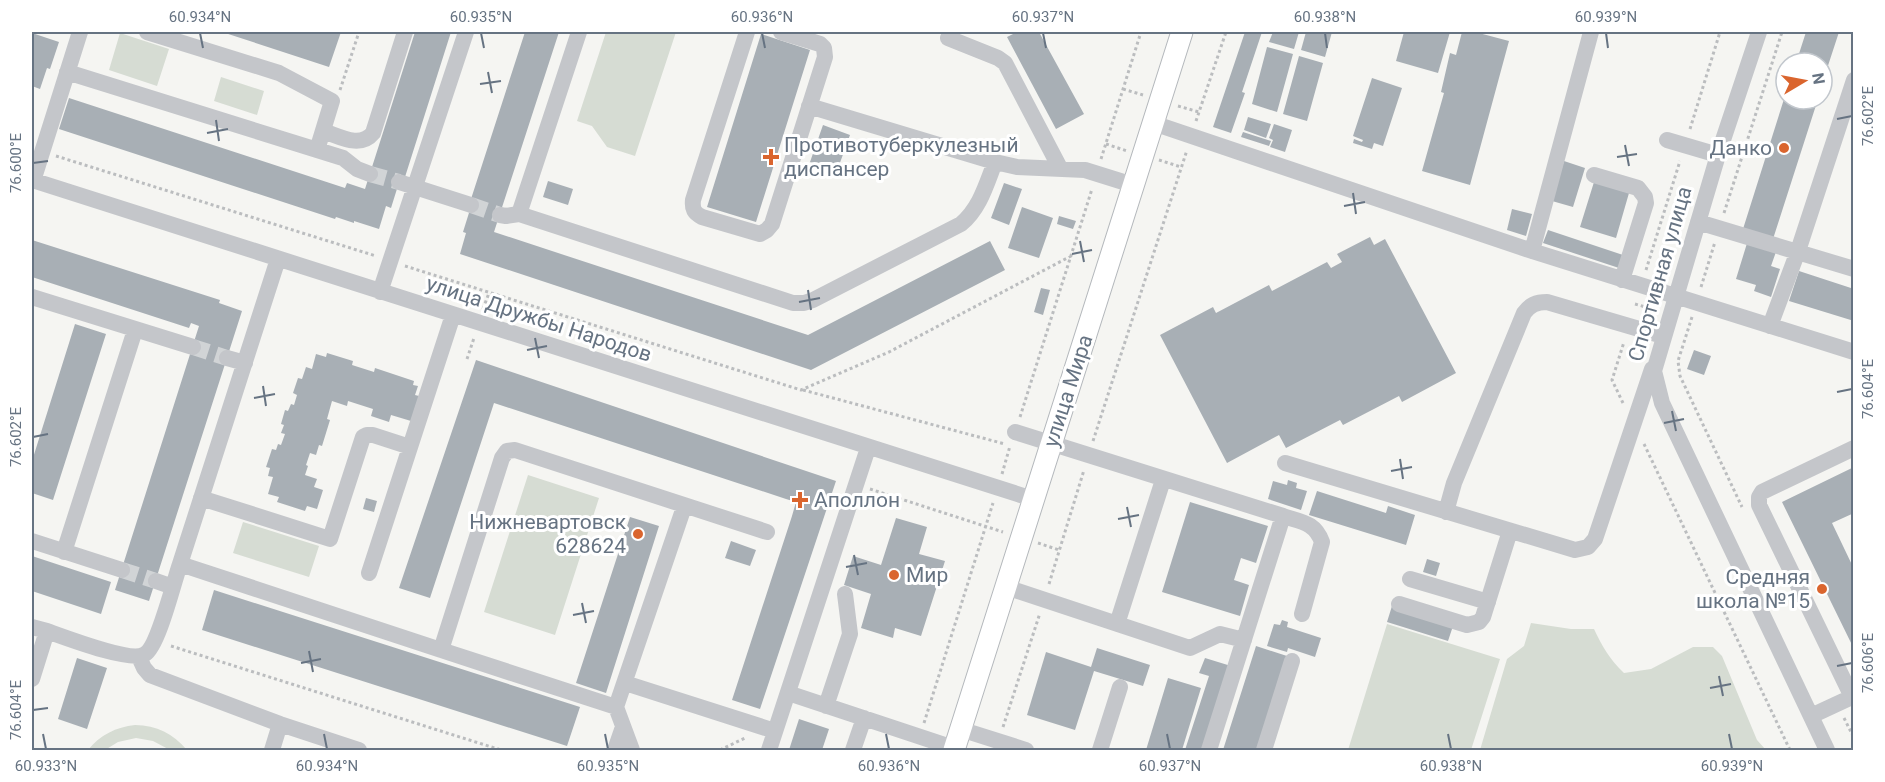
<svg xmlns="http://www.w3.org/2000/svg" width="1885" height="782" font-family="Roboto,sans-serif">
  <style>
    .green { fill: #d6dcd3 }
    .building { fill: #a8afb5 }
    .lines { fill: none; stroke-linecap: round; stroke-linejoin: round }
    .minor-tunnel { stroke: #d1d4d6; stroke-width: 16; stroke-dasharray: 16 8; stroke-linecap: butt }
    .major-casing { stroke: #b4b8bc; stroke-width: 23 }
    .path { stroke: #bbbdbf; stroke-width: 3; stroke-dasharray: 3 3; stroke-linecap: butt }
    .minor { stroke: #c4c6ca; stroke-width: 16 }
    .major { stroke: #fff; stroke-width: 21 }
    .ticks { fill: none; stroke: #667382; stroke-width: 2 }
    .poi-dot { fill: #da652e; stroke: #fff; stroke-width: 2 }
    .labels { text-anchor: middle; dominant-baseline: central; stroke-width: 6; stroke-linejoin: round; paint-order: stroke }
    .poi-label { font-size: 21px; fill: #667382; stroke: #fff; text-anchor: start }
    .street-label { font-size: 21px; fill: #667382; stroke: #fff }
    .neatline { fill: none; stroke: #667382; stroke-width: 2 }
    .ticks-label { font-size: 15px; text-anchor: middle; fill: #667382 }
  </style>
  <rect width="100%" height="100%" fill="#f5f5f2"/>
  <path class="green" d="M606,32H676L635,156L607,147L592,126L577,121Z
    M120,33L169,49L157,86L109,70Z
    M221,77L264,91L257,115L214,101Z
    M528,475L599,498L555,635L484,612Z
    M243,522L319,546L309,577L233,553Z
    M1531,623L1571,629H1594C1602,646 1610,660 1624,673L1651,669L1693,647H1713L1722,656L1757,740L1766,750H1480L1507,659L1524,646Z
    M1387,624L1500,659L1471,750H1348Z
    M135,725C157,725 173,734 187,750H170L153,741L136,738L118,742L105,750H88C100,735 116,727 135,725Z"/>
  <path class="building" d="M222,32H341L329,67Z
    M415,32H451L405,177L401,176L391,208L386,206L379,229L354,221V223L336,217L335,219L59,129L69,98L345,188L347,183L365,189Z
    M525,32H559L494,232L808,335L990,241L1005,270L811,370L460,254L466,233L463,232L473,200L471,199Z
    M1017,32H1039L1084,114L1056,129L1007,37Z
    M1245,32H1262L1242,92L1245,93L1231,133L1213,127Z
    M1273,32H1299L1294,49L1269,42Z
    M1306,32H1332L1325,57L1301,50Z
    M1404,32H1450L1438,73L1396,61Z
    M1462,32H1475L1509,41L1470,185L1422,171L1444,93L1441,92L1450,53L1456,55Z
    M1806,32H1839L1822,84V63H1796Z
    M32,33L59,42L50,69L47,68L40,89L32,86Z
    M761,34L810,50L756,222L707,207Z
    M1267,47L1293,54L1277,112L1252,104Z
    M1299,56L1323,63L1307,121L1283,114Z
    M1372,78L1402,88L1383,146L1374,143L1372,149L1353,143L1354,139L1362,142L1363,140L1353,136Z
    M1784,99H1818L1773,239L1743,229Z
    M1248,117L1271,124L1266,138L1244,130Z
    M1274,124L1292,130L1285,152L1270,147L1273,140L1269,138Z
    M823,125L850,135L837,171L810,162Z
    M1243,132L1271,141L1269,146L1241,137Z
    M1564,161L1585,168L1573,207L1552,201Z
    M548,181L573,189L568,205L543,197Z
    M1594,182L1629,193L1616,238L1580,227Z
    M1004,183L1022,189L1009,225L991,218Z
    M1022,207L1053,218L1039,258L1008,248Z
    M1512,209L1532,214L1526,236L1507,230Z
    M1059,216L1076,221L1073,229L1057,224Z
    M1548,230L1623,255L1619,268L1543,243Z
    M1370,237L1374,245L1385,239L1456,373L1402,402L1399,396L1343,425L1340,420L1286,448L1279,435L1227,463L1160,335L1213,307L1216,313L1269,285L1272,291L1327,262L1331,268L1342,262L1337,254Z
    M32,240L220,300L219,303L242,311L149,601L115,590L199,326L191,323L189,328L32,277Z
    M1748,240L1777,249L1771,266L1780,269L1771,297L1754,291L1756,285L1736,279Z
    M1799,271L1854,289V321L1789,301Z
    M1041,288L1050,290L1043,315L1034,312Z
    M75,324L106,334L53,500L32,493V461Z
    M1694,350L1711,356L1704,375L1687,369Z
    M327,353L353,361L352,365L374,372L375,368L414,381L413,385L418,386L415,395L419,396L411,421L391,415L389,422L371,416L373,409L348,401L347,406L332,401L327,419L330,420L322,446L319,445L316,455L310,453L306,465L308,466L305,475L317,479L314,487L323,490L317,509L307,506L305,511L277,502L279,497L268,494L273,477L268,476L270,468L266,467L272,449L276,450L278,444L281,445L285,434L281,433L284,425L281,424L285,410L288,411L291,404L294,405L297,395L293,393L298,378L302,379L306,367L312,369L316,354L326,357Z
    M476,360L836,481L760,709L732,700L792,516L796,502L786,499L494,403L430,598L399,588Z
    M1854,467V513L1832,523L1854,569V649L1782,502Z
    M1288,480L1297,483L1296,488L1307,491L1301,510L1268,499L1273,481L1287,485Z
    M1317,491L1386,513L1388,506L1415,515L1406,545L1309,515Z
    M366,498L377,501L374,512L363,509Z
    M1190,502L1268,526L1256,563L1241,558L1234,580L1249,585L1240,616L1162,592Z
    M630,517L659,526L606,693L576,683Z
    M896,518L927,527L919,554L945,561L921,636L895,628L893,638L861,628L871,594L844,585L853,556L881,565Z
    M731,541L756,550L750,566L725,558Z
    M32,556L111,582L101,614L32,591Z
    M1427,559L1440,563L1436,576L1423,572Z
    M214,590L580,707L567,746L202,630Z
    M1392,606L1453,626L1448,641L1387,622Z
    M1282,620L1288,622L1287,627L1321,638L1315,657L1288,648L1287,652L1267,646L1274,624L1280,625Z
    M1256,646L1287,656L1257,750H1223Z
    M1097,648L1150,665L1143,686L1094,671L1075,730L1027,715L1046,652L1091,667Z
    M77,658L107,668L87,729L58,719Z
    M1205,658L1231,666L1204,750H1185L1209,676L1199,673Z
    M1168,678L1201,688L1182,750H1146Z
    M799,719L829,729L822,750H789Z"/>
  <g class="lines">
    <path class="minor-tunnel" d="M370,174L399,182
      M471,205L500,215
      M193,347L227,358
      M122,570L156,581"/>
    <defs>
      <path id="major" d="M954,750L1182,32"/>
    </defs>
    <use href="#major" class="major-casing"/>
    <path class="path" d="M1123,89L1143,95
      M340,90L359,32
      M1178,106L1199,112
      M1196,121L1226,32
      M1690,129L1720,32
      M1106,144L1127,151
      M56,156L376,256
      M1101,159L1141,32
      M1159,160L1181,167
      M1724,213L1782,32
      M405,266L801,390L889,352L1071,256
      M1646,270L1680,161
      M1701,287L1715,242
      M1635,304L1656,310
      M483,309L489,293
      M1692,317L1678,361L1680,376L1742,507
      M467,359L474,338
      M803,390L1005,444
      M1623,403L1612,380L1624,342
      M1020,417L1092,189
      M1093,441L1187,150
      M1644,444L1790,750
      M1002,474L1010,446
      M870,489L1003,532
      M1038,543L1059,550
      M1049,584L1084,470
      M171,646L501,750
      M1844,718L1854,738
      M924,723L993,503
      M1003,727L1040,613
      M720,750L745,738"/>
    <path class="minor" d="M147,32L279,73L332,101L317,150
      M747,32L693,200C692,209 694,213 702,217L760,234L767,230L772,224L825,57L824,48L820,44L781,32
      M1759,32L1718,155L1654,371L1662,403L1827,750
      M948,38L998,58L1005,63L1060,168
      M67,72L343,158L357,169L370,174
      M809,106L995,162
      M1153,123L1532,251L1854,352
      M323,131C339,136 360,149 373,133L405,32
      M1667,140L1718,155
      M1594,175L1638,188L1645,197L1646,203L1622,280
      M32,180L1033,499
      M33,181L80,32
      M399,182L471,205
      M519,214L579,32
      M500,215L506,216L519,214L793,303H804L813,300L961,224C980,208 986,185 995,162L1017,167L1085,170L1133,185
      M1698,222L1854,269
      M1532,251L1591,32
      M278,259L180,564L441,650L502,458L507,451L515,450L767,532
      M380,292L466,32
      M32,297L193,347
      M1770,326L1798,251L1854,80
      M227,358L245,363
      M1015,432L1283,516L1209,750
      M1285,463L1575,550L1588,547L1595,539L1652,369
      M201,498L330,539L363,437L367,435H373L410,447
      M1446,512L1454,483L1524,313C1530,305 1536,302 1547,302L1663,336
      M1283,516C1301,522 1315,522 1322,542L1302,614
      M32,541L122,570
      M64,552L135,330
      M369,573L453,315
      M1410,579L1488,602
      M156,581L173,587
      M1006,587L1190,648L1220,634L1244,640
      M1399,604L1467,625L1479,622L1483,617L1510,531
      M1117,624L1163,480
      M32,627L47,631
      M441,650L616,707
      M139,657L144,668L150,675L280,724L359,750
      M32,679L47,631C64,637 132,663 145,654C158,647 174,581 180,564
      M625,683L775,731
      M788,693L954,748
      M1852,697L1759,505V497L1762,492L1854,448
      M826,706L850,634L845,594
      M1811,716L1854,696
      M960,729L1026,750
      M272,750L280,724
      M615,750L623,727
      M632,750L616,707L684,507
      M769,750L868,448
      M853,750L864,718
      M1100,750L1120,687
      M1264,750L1292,661"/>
    <use href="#major" class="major"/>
  </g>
  <path class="ticks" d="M200,33L203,48M481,33L484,48M762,33L765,48M1043,33L1046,48M1325,33L1327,48M1606,33L1608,48M488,72L492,93M480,84L501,81M1837,119L1852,116M216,120L219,141M207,133L228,129M1625,145L1629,166M1617,157L1637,154M33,163L48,161M1353,193L1356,214M1344,206L1365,202M1080,241L1084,262M1072,254L1092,250M808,290L811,310M799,302L820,298M535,338L539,358M527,350L547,346M263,386L266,406M1837,392L1852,389M254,398L275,394M1672,411L1676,431M1664,423L1684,419M33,437L48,434M1400,459L1403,479M1391,471L1412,467M1127,507L1131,527M1118,519L1139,515M854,555L858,575M846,567L867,563M582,603L586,623M573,615L594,611M309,651L313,672M301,663L321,659M1837,666L1852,663M1719,676L1723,696M1710,688L1731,684M33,710L48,708M43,734L46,749M324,734L327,749M605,734L608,749M886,734L889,749M1167,734L1170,749M1448,734L1451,749M1729,734L1732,749"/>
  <g class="poi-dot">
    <circle cx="1784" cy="148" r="6"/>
    <path d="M768 148h6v6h6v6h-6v6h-6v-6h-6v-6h6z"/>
    <path d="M797 491h6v6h6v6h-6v6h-6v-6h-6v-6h6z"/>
    <circle cx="638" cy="534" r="6"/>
    <circle cx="894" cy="575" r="6"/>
    <circle cx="1822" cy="589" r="6"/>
  </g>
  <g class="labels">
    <g class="poi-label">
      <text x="784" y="145">Противотуберкулезный<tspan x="784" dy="24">диспансер</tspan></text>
      <text x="1772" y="148" text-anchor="end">Данко</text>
      <text x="814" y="500">Аполлон</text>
      <text x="626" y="522" text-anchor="end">Нижневартовск<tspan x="626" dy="24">628624</tspan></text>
      <text x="906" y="575">Мир</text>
      <text x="1810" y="577" text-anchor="end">Средняя<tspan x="1810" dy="24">школа №15</tspan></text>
    </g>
    <g class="street-label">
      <text transform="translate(1660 274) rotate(-74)">Спортивная улица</text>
      <text transform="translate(539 319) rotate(18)">улица Дружбы Народов</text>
      <text transform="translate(1068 391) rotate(-72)">улица Мира</text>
    </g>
  </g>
  <rect width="1885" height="782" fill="none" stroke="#ffffff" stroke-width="66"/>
  <g transform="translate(1804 81) rotate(80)"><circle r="28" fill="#ffffff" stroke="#c2c7cd" stroke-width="1.5"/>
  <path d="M0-4.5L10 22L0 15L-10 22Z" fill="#da652e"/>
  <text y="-9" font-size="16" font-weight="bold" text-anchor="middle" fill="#667382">N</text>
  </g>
  <rect x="33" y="33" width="1819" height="716" class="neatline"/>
  <g class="ticks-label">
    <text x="200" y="22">60.934°N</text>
    <text x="481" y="22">60.935°N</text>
    <text x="762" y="22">60.936°N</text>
    <text x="1043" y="22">60.937°N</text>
    <text x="1325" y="22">60.938°N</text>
    <text x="1606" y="22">60.939°N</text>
    <text transform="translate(1868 116) rotate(-90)" y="5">76.602°E</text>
    <text transform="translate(16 163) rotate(-90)" y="5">76.600°E</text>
    <text transform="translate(1868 389) rotate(-90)" y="5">76.604°E</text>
    <text transform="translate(16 437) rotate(-90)" y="5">76.602°E</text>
    <text transform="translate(1868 663) rotate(-90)" y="5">76.606°E</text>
    <text transform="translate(16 710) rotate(-90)" y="5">76.604°E</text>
    <text x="46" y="771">60.933°N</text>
    <text x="327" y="771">60.934°N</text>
    <text x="608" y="771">60.935°N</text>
    <text x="889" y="771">60.936°N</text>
    <text x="1170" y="771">60.937°N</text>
    <text x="1451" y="771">60.938°N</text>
    <text x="1732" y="771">60.939°N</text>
  </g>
</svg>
